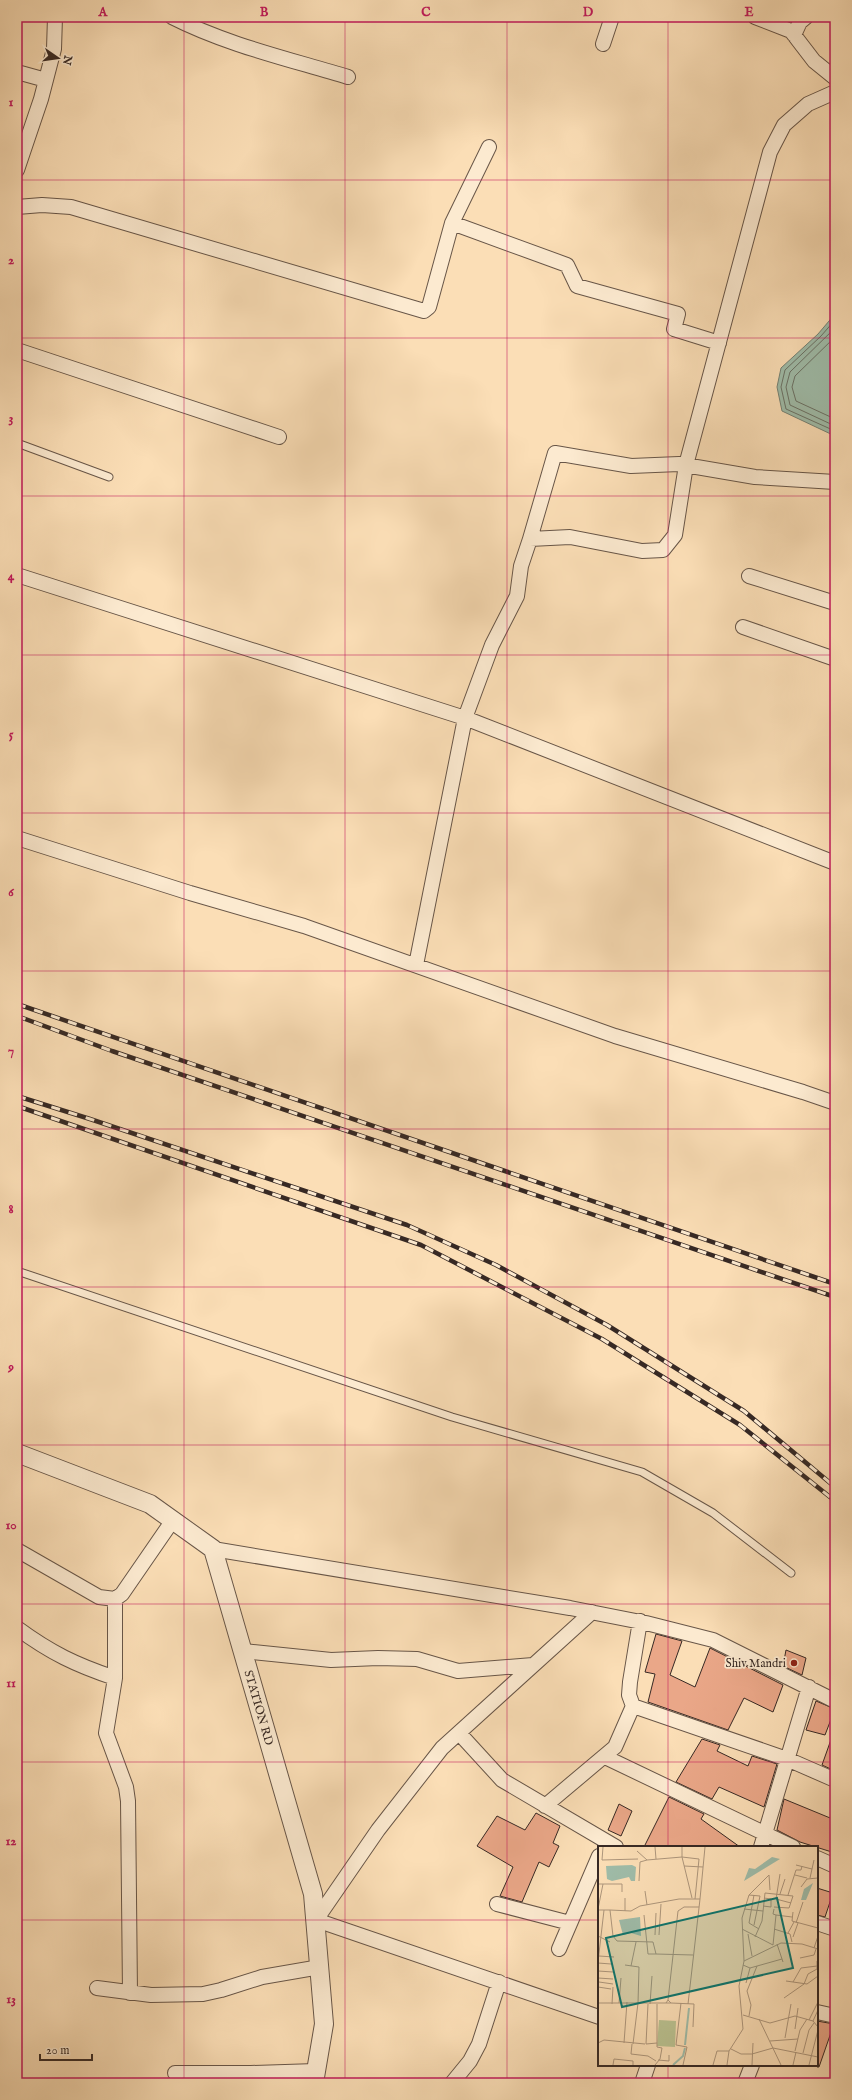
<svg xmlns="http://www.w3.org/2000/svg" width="852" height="2100" font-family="'IM FELL English',serif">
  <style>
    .water { fill: #9fbca9; stroke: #758174 }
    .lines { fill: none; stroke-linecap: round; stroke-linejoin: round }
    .shore { stroke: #6b7266; stroke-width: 1 }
    .building { fill: #eaa788; stroke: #372924 }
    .service-casing { stroke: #685648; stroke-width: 9 }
    .minor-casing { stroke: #685648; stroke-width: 16 }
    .tertiary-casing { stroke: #685648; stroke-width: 20 }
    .service { stroke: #fcead0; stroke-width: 7 }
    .minor { stroke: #fcead0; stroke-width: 14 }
    .tertiary { stroke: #fcead0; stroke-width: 18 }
    .rail-casing { stroke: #372924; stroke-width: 4.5 }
    .rail { stroke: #fcead0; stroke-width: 3; stroke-dasharray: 9; stroke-linecap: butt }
    .grid { fill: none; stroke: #c2185b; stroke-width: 1; stroke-opacity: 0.55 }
    .poi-dot { fill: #8f2418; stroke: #fcead0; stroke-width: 1.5 }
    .labels { text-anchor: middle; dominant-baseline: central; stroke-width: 3.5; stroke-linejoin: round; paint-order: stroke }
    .poi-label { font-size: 12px; fill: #372924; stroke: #fcead0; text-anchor: end }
    .street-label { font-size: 12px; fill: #372924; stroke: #fcead0 }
    .inset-river { fill: none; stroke: #9fbca9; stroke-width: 2 }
    .inset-road { fill: none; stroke: #ad967c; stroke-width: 1 }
    .view { fill: #0f766e; fill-opacity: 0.15; stroke: #0f766e; stroke-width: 2 }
    .inset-edge { fill: none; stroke: #372924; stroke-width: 2 }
    .neatline { fill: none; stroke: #c2185b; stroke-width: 1.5 }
    .grid-label { font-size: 13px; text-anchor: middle; font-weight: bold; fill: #c2185b }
  </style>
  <rect width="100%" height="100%" fill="#fbdeb6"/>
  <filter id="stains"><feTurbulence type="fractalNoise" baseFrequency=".005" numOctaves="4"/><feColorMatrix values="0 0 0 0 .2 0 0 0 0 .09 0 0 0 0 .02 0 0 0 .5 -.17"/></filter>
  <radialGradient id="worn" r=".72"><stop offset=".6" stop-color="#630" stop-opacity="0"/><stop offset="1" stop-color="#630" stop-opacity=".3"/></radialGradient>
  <path class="water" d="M835,314V436L782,411L777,387L781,368L818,334Z"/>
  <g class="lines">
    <path class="shore" d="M835,320L821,336L785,370L781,387L786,409L835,431
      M835,328L790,372L786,387L790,405L835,426
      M835,337L795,376L792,387L796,401L835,419"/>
  </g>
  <path class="building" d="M656,1634L682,1641L670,1675L695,1687L710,1648L783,1685L773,1712L744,1698L728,1730L648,1702L655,1674L645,1672Z
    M786,1650L806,1658L802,1675L783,1666Z
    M816,1701L835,1709L825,1735L806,1730Z
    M833,1734H835V1771L822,1765Z
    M702,1739L720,1745L717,1751L748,1766L752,1756L777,1764L764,1807L719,1787L712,1799L676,1782Z
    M669,1797L704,1814L701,1819L740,1847H644Z
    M784,1799L835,1820V1853L800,1842L777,1830Z
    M619,1804L632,1811L621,1836L608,1830Z
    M536,1813L560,1826L553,1843L559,1846L549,1867L539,1862L522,1902L500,1896L513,1867L477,1846L497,1816L525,1830Z
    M817,1888L833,1893L825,1917L817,1915Z
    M817,2021L834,2024L819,2067H817Z"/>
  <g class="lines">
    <defs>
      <path id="service" d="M17,443L109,477
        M17,1271L452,1417L642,1472L713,1513L791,1573"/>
      <path id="minor" d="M172,17C227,45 289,59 348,77
        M755,17L791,31L814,61L835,78
        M794,35L800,22L806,17
        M603,44L612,17
        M17,72L46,80
        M17,170L41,99L54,49L55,17
        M17,207L42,205L71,207L424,311L429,307L452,223L489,147
        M452,223L567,265L577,286L678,314L674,329L719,343
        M17,350L279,437
        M530,539L555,453L631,466L679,464L755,477L835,482
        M17,575L465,718L835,863
        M749,576L835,603
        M743,627L835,659
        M17,838L190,893L304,926L615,1036L803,1092L835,1103
        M416,965L465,718L492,645L517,596L521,566L530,539L570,537L642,551L663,550L675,535L686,465L770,152L784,125L808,104L835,92
        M213,1549L570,1608L646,1623L713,1640L835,1701
        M17,1550L99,1597L115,1599L122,1594L173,1520
        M115,1599V1678L106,1733L126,1787L128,1801L130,1993
        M592,1612L442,1748L378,1830L316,1920L599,2017
        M17,1628C51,1653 76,1665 115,1678
        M243,1651L331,1660L378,1658L417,1659L458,1671L533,1665
        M633,1706L629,1695L630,1682L640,1621
        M459,1733L502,1780L616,1847
        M605,1757L793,1847
        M545,1806L615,1747L633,1706L787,1759L835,1780
        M761,1847L809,1687
        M817,1858L835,1866
        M497,1904L570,1923
        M817,1923L835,1929
        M559,1949L599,1856
        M97,1988L151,1995L203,1994L221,1990L262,1977L320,1967
        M817,2012L835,2016
        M175,2073H251L316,2071
        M452,2083L470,2061L479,2044L499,1982
        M642,2083L648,2065
        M745,2083L752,2065"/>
      <g id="tertiary">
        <path id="s1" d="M17,1453L150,1504L213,1549L313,1894L324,2024L314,2083"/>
      </g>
    </defs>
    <use href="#service" class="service-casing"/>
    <use href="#minor" class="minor-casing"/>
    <use href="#tertiary" class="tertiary-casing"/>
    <use href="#service" class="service"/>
    <use href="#minor" class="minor"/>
    <use href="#tertiary" class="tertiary"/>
    <defs>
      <path id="rail" d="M17,1004L835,1284
        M17,1016L112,1051L835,1297
        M17,1096L90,1119L407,1225L496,1265L607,1325L744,1411L835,1487
        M17,1106L421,1245L602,1339L740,1425L835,1501"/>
    </defs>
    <use href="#rail" class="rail-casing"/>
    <use href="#rail" class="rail"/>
  </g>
  <path class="grid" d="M184,17V2083M345,17V2083M507,17V2083M668,17V1847M17,180H835M17,338H835M17,496H835M17,655H835M17,813H835M17,971H835M17,1129H835M17,1287H835M17,1445H835M17,1604H835M17,1762H835M17,1920H599M817,1920H835M668,2065V2083"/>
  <circle class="poi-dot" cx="794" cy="1663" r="4"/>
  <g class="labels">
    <g class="poi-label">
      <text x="786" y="1663">Shiv Mandri</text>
    </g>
    <g class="street-label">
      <text stroke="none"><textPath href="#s1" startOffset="385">STATION RD</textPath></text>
    </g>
  </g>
  <g transform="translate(598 1846)">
    <rect width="220" height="220" fill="#fbdeb6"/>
    <path d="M61,174L78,175L77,201L59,200Z" fill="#bac291"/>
    <path d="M174,11L182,13L146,35L151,22L157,23ZM34,19L38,21L37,35H33L31,31L14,35L9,33L8,20ZM215,37L208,54H203L206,43ZM42,71L43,90L33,87L25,89L21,74Z" fill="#9fbca9"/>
    <path class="inset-river" d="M87,199L91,162M75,219L85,210L87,202"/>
    <path class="inset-road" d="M5,1L4,14L40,13M57,1L58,13M84,1V11L94,52M39,5L49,14L84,11M84,11L101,13L97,53M198,19L214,23M86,20L105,21M182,28L178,53L193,57M197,29L209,32M212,32L216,14M41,35L42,16L49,14M0,38H24V46M203,41L209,33L220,32M47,45L49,59M182,48L187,33M151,49L162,50L156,79M156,49L151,77L161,83M190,49L198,24H203L204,20M27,52V65M102,53L107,1M165,60L173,61V53L166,52M0,63L5,38M146,63L165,65M0,64H12L15,90L19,95L55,96L58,108L95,109M12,64L33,65L42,60L81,53H102L90,158M195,66L194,75L220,82M46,69L50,108H58M178,69L194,71M198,77L205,56M144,83L175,99L178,69L175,68L176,63M176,83L192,88L194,96M190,87L196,76M150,88L154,110M57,89L58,67M61,89L63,58M0,90L12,96M157,91L164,75L167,47L195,50L191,62L176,61M195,91L200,77M179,98L185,116M216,102L220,90M1,110L16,111M202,112L216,109L218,103M146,115L144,72L151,49L171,29L172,44M0,116L6,64M0,117L13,118M27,119L41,121L40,157M145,119L152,122L148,137M33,120L38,96M152,122L184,113M0,125L15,126M0,132L15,133M188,135L209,138L220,130M1,136L15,138M195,136L203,122L219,120M0,141L13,143M186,152L206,138L210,128L219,123V115M70,154L73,157L96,158L95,181M0,157H73M21,157L23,132M68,157L70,154L80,65L86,61H101M83,157L78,199L89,201L85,219M14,158L15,141M50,158L48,198L59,197V158M52,158L54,130M220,164L215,175L220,181M145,169L172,177L197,170L215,175M151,170L153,159L149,145L159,120M161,173L183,219M211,174L220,156M197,183L200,162M187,192L193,158M172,195L200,193M0,197L6,194L47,198M26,197L29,156M34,198L33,208L50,210L58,215M35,198L40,157M133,203L143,208H154L175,202L220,211M197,205L202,184L209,173M205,207L211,184L216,177M60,214L71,215V209M15,219L16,213L35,215V219M57,219L62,213L64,202L59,201V197M115,219L119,205H131L145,183L141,140L146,115L183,97L204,98L220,103M129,219L131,205M154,219L155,197M195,219L198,206M211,219L220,184"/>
    <path class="view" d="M179,52L195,122L24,161L8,92Z"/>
    <rect width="220" height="220" class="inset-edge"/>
  </g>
  <rect width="852" height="2100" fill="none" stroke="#fbdeb6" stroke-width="44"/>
  <g transform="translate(58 58) rotate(103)" stroke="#fcead0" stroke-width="3" paint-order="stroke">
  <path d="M0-3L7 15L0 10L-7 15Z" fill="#372924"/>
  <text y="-6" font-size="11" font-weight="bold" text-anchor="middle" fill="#372924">N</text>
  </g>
  <path d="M40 2054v6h52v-6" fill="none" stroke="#372924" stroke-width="2"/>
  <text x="46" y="2054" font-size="12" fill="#372924" stroke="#fcead0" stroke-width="3" paint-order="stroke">20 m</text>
  <rect x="22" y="22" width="808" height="2056" class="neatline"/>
  <g class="grid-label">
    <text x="103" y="16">A</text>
    <text x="264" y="16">B</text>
    <text x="426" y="16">C</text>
    <text x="588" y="16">D</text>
    <text x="749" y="16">E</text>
    <text x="11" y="106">1</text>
    <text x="11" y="264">2</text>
    <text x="11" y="422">3</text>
    <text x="11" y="580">4</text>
    <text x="11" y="738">5</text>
    <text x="11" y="896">6</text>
    <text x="11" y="1055">7</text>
    <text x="11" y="1213">8</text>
    <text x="11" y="1371">9</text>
    <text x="11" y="1529">10</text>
    <text x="11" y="1687">11</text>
    <text x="11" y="1845">12</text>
    <text x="11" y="2003">13</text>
  </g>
  <rect width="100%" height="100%" filter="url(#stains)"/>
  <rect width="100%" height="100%" fill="url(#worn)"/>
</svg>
